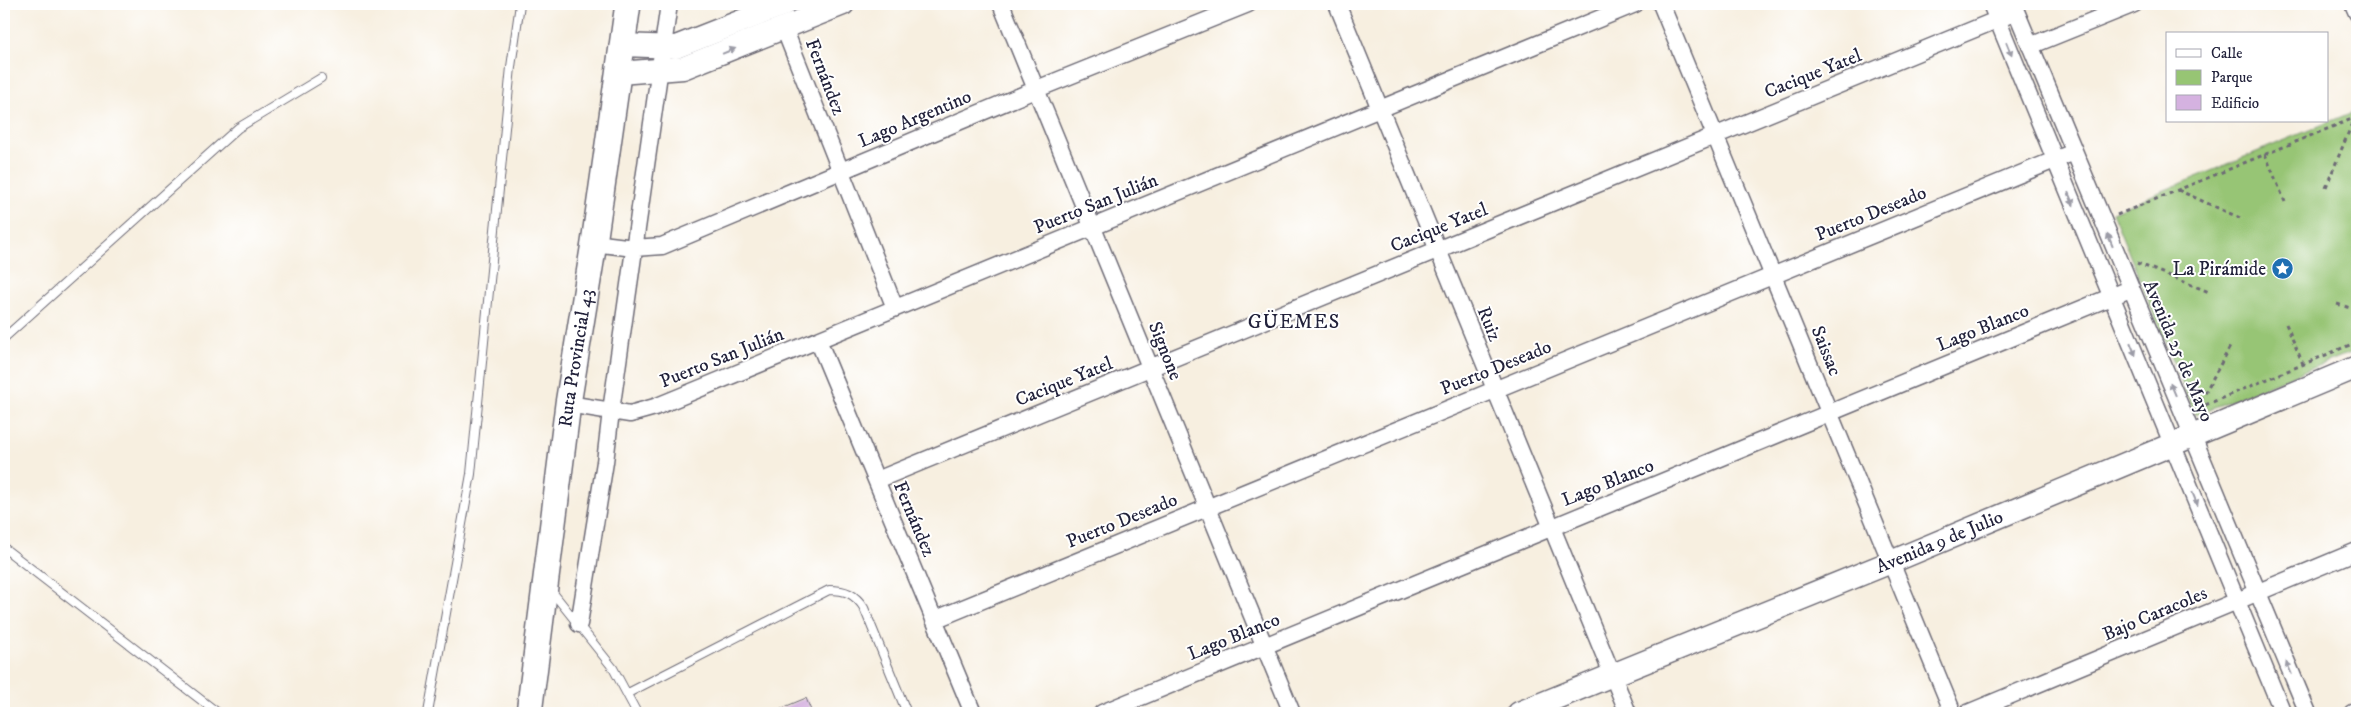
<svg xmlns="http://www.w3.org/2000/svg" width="2361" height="717" font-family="'IM FELL DW Pica',serif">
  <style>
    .green { fill: #97c574; stroke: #5c7458 }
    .building { fill: #d5b2e0 }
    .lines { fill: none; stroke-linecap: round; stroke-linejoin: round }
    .lane-casing { stroke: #6d6a75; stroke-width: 10 }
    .street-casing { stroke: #6d6a75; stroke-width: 19 }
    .secondary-casing { stroke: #6d6a75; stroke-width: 25 }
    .primary-casing { stroke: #6d6a75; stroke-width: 28 }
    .path { stroke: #6d6a75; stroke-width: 3; stroke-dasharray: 4 4; stroke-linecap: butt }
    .lane { stroke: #fff; stroke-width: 8 }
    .street { stroke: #fff; stroke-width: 16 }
    .secondary { stroke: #fff; stroke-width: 22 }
    .primary { stroke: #fff; stroke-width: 25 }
    .oneway { fill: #9c9ca7 }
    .labels { text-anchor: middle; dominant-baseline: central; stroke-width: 4; stroke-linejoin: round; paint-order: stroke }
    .street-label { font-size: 19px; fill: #22223b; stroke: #fff }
    .poi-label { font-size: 19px; fill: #22223b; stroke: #fff; text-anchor: end }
    .neighbourhood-label { font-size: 20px; letter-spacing: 1px; fill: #22223b; stroke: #fff }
  </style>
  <rect width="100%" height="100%" fill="#fff"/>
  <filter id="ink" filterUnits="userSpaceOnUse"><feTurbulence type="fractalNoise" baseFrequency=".02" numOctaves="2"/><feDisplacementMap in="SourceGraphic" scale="10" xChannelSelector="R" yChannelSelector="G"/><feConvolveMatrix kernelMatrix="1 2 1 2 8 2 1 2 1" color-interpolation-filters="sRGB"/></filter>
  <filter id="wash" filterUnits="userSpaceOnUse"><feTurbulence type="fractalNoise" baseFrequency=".0096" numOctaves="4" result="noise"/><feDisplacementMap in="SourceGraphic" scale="20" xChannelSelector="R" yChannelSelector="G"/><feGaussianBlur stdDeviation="1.12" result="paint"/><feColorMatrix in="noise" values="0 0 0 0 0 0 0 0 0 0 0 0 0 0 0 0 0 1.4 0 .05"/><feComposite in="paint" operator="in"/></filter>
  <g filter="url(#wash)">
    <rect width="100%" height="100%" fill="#f7efe0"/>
    <path class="green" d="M2355,111L2357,116V350L2195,415L2112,212Z"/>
    <g id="blocks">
      <path class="building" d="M806,698L812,713H770Z"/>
    </g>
  </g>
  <g filter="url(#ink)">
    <use href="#blocks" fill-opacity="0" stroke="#6d6a75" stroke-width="1"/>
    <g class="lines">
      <defs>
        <path id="lane" d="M4,338L238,128L321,78
          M4,548L218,713
          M550,589L613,668L637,713
          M628,693L829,590C846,590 855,594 864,608L907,713
          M428,713L471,474L511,67L520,4"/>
        <path id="street" d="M1001,4L1292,713
          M1337,4L1628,713
          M1661,4L1953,713
          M1991,4L2283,713
          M2013,4L2308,713
          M2353,4L2357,13
          M784,28L895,308
          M2030,46L2134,4
          M594,243L634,248L662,246L1037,89L1248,4
          M818,340L973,713
          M568,404L630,414L655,407L1635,4
          M877,480L2016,12
          M934,620L2074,152
          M579,624L605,462L611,411L669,4
          M1102,713L2130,289
          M1968,713L2357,551
          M2352,713L2357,711"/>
        <g id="secondary">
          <path d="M622,45L676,47L785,4"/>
          <path d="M619,73L683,68L843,4"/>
          <path id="s1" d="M1519,713L1891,562L2357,367"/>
        </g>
        <g id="primary">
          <path id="s2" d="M529,713L568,404L594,243L628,4"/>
        </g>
      </defs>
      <use href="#lane" class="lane-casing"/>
      <use href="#street" class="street-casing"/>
      <use href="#secondary" class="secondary-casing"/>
      <use href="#primary" class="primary-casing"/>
      <path class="path" d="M2265,154L2285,202
        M2326,187L2354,119
        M2178,190L2240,218
        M2117,215L2354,118L2357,126
        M2137,263L2209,292
        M2337,304L2357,310
        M2286,324L2303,364
        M2197,407L2231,345
        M2198,408L2357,342"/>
      <use href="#lane" class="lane"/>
      <use href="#street" class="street"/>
      <use href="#secondary" class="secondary"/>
      <use href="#primary" class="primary"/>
    </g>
    <defs><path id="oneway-solid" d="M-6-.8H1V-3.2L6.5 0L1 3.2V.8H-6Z" transform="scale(1.25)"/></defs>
    <g class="oneway">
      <use href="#oneway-solid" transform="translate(2009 49) rotate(68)"/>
      <use href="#oneway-solid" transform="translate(729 51) rotate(-22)"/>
      <use href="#oneway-solid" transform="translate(2071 199) rotate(67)"/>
      <use href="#oneway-solid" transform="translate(2110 240) rotate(-112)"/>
      <use href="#oneway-solid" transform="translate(2133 349) rotate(68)"/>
      <use href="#oneway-solid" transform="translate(2173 389) rotate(-113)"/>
      <use href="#oneway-solid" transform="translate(2195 499) rotate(68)"/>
      <use href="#oneway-solid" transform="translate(2289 668) rotate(-113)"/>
    </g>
  </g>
  <defs>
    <symbol id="sight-disc" viewBox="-11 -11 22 22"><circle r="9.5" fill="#1f6fb2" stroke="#fff"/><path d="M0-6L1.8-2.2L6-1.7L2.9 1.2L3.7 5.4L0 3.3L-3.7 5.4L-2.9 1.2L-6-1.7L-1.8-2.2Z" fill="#fff"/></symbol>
  </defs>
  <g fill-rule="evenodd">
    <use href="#sight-disc" x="2270" y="256" width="25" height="25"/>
  </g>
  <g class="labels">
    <g class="street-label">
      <text transform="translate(1813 74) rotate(-22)">Cacique Yatel</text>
      <text transform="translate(825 77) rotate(69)">Fernández</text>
      <text transform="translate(915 119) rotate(-23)">Lago Argentino</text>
      <text transform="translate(1096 204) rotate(-22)">Puerto San Julián</text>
      <text transform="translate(1871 214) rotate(-22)">Puerto Deseado</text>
      <text transform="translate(1439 228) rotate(-22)">Cacique Yatel</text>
      <text transform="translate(1489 324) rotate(68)">Ruiz</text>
      <text transform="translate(1983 328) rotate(-22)">Lago Blanco</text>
      <text transform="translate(1165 351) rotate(68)">Signone</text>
      <text transform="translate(1826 351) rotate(68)">Saissac</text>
      <text transform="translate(2178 351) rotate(67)">Avenida 25 de Mayo</text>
      <text stroke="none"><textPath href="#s2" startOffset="358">Ruta Provincial 43</textPath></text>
      <text transform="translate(722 358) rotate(-22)">Puerto San Julián</text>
      <text transform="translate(1496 368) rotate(-22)">Puerto Deseado</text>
      <text transform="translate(1064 382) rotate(-22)">Cacique Yatel</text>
      <text transform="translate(1608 483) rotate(-22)">Lago Blanco</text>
      <text transform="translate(914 519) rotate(67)">Fernández</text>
      <text transform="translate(1122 521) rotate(-22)">Puerto Deseado</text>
      <text stroke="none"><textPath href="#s1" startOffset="454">Avenida 9 de Julio</textPath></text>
      <text transform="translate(2155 614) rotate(-23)">Bajo Caracoles</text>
      <text transform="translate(1234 637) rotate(-22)">Lago Blanco</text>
    </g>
    <g class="poi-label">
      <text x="2266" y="269">La Pirámide</text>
    </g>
    <g class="neighbourhood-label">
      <text x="1294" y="322">GÜEMES</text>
    </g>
  </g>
  <rect width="2361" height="717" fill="none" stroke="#fff" stroke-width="20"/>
  <rect x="2166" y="32" width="162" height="90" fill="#ffffff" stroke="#a7a7b1"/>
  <rect x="2176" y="49" width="25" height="8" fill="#ffffff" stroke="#a7a7b1"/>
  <text x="2211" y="58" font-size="15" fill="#22223b">Calle</text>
  <rect x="2176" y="70" width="25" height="15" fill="#97c574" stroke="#a7a7b1"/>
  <text x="2211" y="82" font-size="15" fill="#22223b">Parque</text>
  <rect x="2176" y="95" width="25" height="15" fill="#d5b2e0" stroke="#a7a7b1"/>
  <text x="2211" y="108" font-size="15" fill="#22223b">Edificio</text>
</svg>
